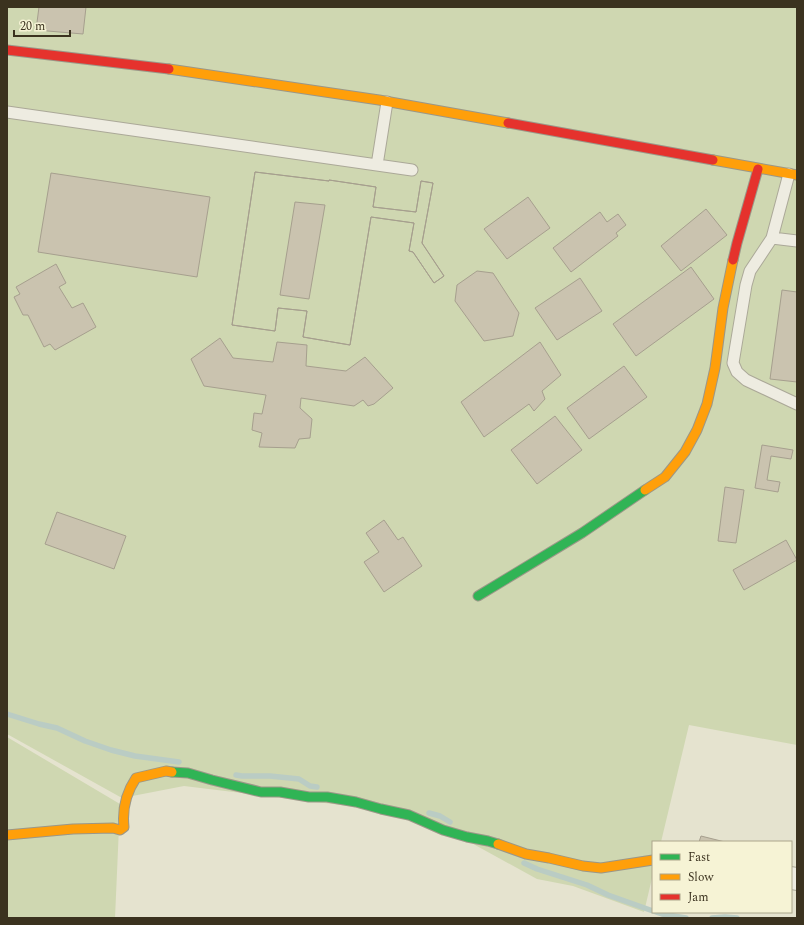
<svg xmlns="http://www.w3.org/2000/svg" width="804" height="925" font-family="Spectral,serif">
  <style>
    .green { fill: #cfd7b1 }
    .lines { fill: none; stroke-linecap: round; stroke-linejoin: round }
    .stream { stroke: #baccc4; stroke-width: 5.5 }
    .building { fill: #cac3af; stroke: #a69f8e; fill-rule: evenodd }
    .lane-casing { stroke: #aba898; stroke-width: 13 }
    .street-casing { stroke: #aba898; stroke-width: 24 }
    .fast-casing { stroke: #9b9788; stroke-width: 11 }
    .slow-casing { stroke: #9b9788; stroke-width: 11 }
    .jam-casing { stroke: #9b9788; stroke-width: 11 }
    .lane { stroke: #eeece1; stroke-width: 11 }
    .street { stroke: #eeece1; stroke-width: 22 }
    .fast { stroke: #30b455; stroke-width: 9 }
    .slow { stroke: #ff9f0a; stroke-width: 9 }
    .jam { stroke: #e5322d; stroke-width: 9 }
  </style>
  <rect width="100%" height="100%" fill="#e5e3cf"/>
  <path class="green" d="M7,7H797V745L689,725L661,842H653V874L644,912L573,886L537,879L437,824L374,809L184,786L122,798L7,734Z
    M7,737L120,804L115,918H7Z"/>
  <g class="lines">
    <path class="stream" d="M7,714L39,724L57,728L85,741L111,750L135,756L179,762
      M236,775L242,776H270L299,779L310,786L317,787
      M429,813L440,816L450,822
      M524,863L537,869L587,885L608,895L653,911
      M656,912L662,914L686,918
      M712,918L725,917L737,918"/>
  </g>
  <path class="building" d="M39,7H86L83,34L36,30Z
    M255,172L329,181V180L376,187L373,207L416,212L421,181L433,183L422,243L444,276L434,283L413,252L409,251L414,223L371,217L350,345L303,337L307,311L278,308L275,331L232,325ZM295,202L325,205L309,299L280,295Z
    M255,172L329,181V180L376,187L373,207L416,212L421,181L433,183L422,243L444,276L434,283L413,252L409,251L414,223L371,217L350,345L303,337L307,311L278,308L275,331L232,325Z
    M51,173L210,197L197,277L38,252Z
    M528,197L550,228L507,259L484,229Z
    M706,209L727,235L681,271L661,246Z
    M600,212L607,222L618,214L626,225L616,233L618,236L571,272L553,248Z
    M56,264L66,283L59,287L72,308L83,303L96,327L55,350L50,344L44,347L28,315H23L14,297L20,294L16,287Z
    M691,267L714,299L636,356L613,324Z
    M477,271L493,273L519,313L513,336L484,341L455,301L457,285Z
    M580,278L602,311L557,340L535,308Z
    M782,290L797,292V382L770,379Z
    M220,338L233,358L273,362L277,342L307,345L306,366L346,371L365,357L393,388L374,404L368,406L363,400L354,406L301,398L300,408L312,419L310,438L299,439L295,448L259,447L262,433L252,430L254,413L262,414L266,395L204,386L191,359Z
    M540,342L561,375L542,391L545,399L534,411L529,404L484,437L461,402Z
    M624,366L647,397L589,439L567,408Z
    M555,416L582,450L537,484L511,450Z
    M762,445L793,450L791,459L771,456L767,480L780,482L778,492L755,488Z
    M725,487L744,490L736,543L718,541Z
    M57,512L126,536L114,569L45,544Z
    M384,520L398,540L403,537L422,566L384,592L364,562L379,552L366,533Z
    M786,540L797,560L744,590L733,570Z
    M701,836L725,842H699Z"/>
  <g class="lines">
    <defs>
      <path id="lane" d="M7,112L412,170
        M377,165L387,102
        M789,174L772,238L750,271L746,285L733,363L737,372L746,380L797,404
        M772,238L797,241"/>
      <path id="street" d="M791,878L797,879"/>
      <path id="fast" d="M478,596L582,533L645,490
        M172,772L188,773L212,780L261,792H280L309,797H327L356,802L381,809L409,815L443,830L467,837L488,841L498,844"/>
      <path id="slow" d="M169,69L379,100L508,123
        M713,160L797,175
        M645,490L665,477L685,452L697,430L707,404L715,368L723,308L733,260
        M7,835L73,829L113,828L120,830L124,827C122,809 126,793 136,778L166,771L172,772
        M498,844L526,854L549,858L583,866L601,868L653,860"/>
      <path id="jam" d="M7,50L169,69
        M508,123L713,160
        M733,260L737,243L758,169"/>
    </defs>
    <use href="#lane" class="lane-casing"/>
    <use href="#street" class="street-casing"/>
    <use href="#fast" class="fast-casing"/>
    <use href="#slow" class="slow-casing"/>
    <use href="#jam" class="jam-casing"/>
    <use href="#lane" class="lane"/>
    <use href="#street" class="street"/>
    <use href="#fast" class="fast"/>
    <use href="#slow" class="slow"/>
    <use href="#jam" class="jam"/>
  </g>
  <rect width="804" height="925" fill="none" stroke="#3b321f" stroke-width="16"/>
  <rect x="652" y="841" width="140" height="72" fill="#f6f3d5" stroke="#aba68c"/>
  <rect x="660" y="854" width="20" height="6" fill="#30b455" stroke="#aba68c"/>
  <text x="688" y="861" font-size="12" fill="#3b321f">Fast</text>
  <rect x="660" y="874" width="20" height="6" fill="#ff9f0a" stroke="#aba68c"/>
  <text x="688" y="881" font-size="12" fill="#3b321f">Slow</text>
  <rect x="660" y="894" width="20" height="6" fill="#e5322d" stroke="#aba68c"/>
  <text x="688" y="901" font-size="12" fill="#3b321f">Jam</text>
  <path d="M14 30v6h56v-6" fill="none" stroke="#3b321f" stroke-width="2"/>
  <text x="20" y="30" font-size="12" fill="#3b321f" stroke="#f6f3d5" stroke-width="3" paint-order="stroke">20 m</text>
</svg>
